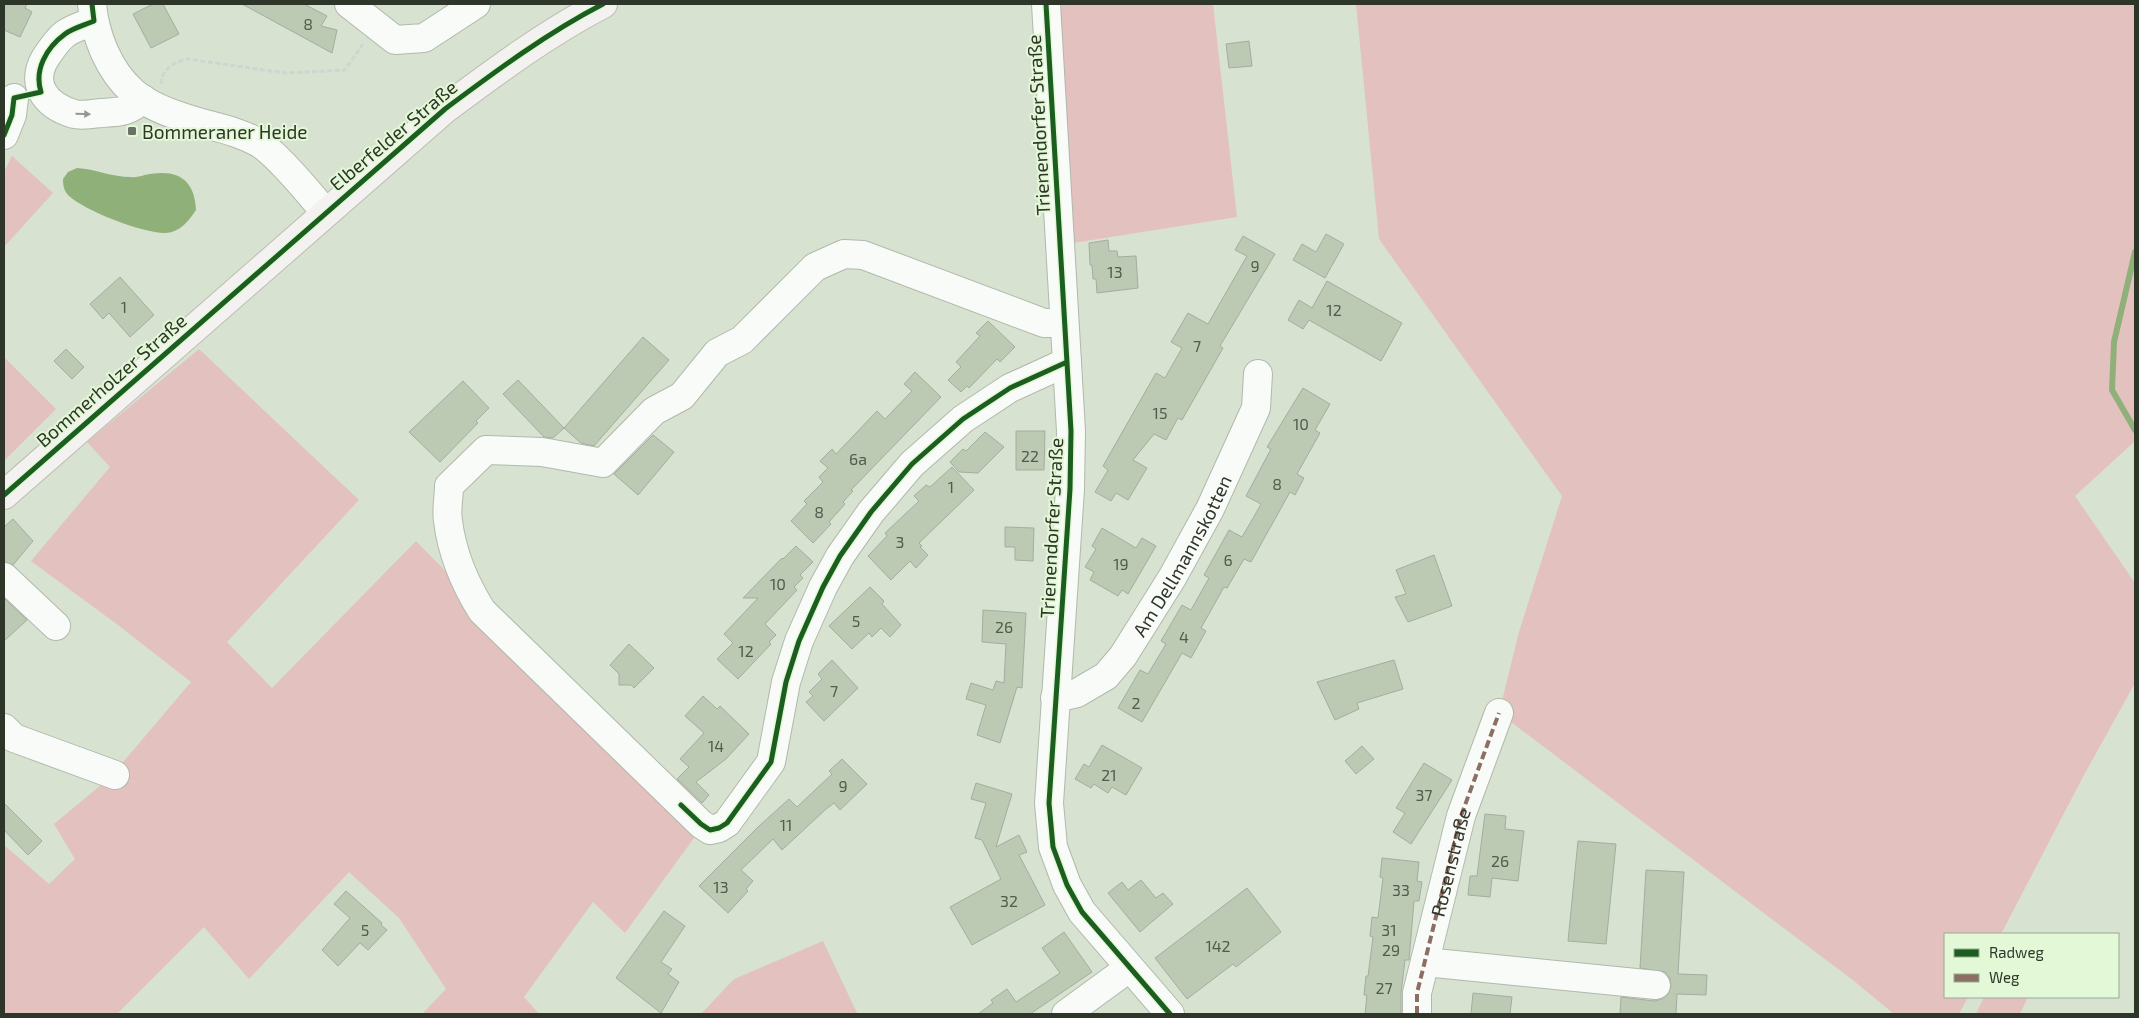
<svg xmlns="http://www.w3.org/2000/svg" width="2139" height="1018" font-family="'Exo 2',sans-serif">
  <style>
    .green { fill: #e3c1bf }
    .water { fill: #90b07a }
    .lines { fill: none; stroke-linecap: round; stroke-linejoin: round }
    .stream { stroke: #90b07a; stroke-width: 6 }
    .building { fill: #bcc9b3; stroke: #a4ada0 }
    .minor-casing { stroke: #b0b9ab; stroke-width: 30 }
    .major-casing { stroke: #bdbbb3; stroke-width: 30 }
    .path { stroke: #d1d4cf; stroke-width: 3; stroke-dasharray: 5 2.5; stroke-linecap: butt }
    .minor { stroke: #f9fbf8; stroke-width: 28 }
    .major { stroke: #f4f2f0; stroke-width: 28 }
    .quiet { stroke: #8d6e63; stroke-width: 4; stroke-dasharray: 8 4; stroke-linecap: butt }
    .cycleway-casing { stroke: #e3f8d6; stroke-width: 8 }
    .cycleway { stroke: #1b5e20; stroke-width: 5 }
    .oneway { fill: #949890 }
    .poi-dot { fill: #697264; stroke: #e3f8d6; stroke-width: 2 }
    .labels { text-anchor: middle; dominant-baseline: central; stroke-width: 4; stroke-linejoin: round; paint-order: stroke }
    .number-label { font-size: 16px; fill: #525b4c }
    .street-label { font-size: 19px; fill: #2e3629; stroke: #e3f8d6 }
    .poi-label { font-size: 19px; fill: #2e3629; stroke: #e3f8d6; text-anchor: start }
  </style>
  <rect width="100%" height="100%" fill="#d7e2d1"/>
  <path class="green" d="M1054,4H1213L1237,217L1073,243Z
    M1356,4H2135V441L2075,496L2135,583V683L2084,775L2001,934H1945V997H1968L1959,1014H1894L1854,981L1499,713L1519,632L1562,496L1379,239Z
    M12,156L53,193L4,247V172Z
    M199,349L359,500L227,642L272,688L416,541L464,590L457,597L699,831L625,933L593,902L524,997L539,1014H422L446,989L399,918L349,872L249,979L204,927L117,1014H4V845L49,884L75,859L54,824L113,775L146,787L113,774L191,682L118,625L31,561L110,467L87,442Z
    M4,357L56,409L4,461Z
    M823,941L857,1013L701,1014L734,979Z
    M1984,997H2028L2020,1014H1976Z"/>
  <path class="water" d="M77,168C95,169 112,177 131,177C137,178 143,175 150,174C179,169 195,181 196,210C189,221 180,232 166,233C145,234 85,211 69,196C64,191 63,186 63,179L68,172Z"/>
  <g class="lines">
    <path class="stream" d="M2135,252L2114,342L2112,390L2135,430"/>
  </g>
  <path class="building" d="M4,4H27L25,8L32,12L20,37L4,30Z
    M153,4H163L179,34L151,48L133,14Z
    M242,4H304L327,16L321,26L337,30L332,53Z
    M1249,41L1252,66L1229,68L1226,44Z
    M1326,234L1344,244L1325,278L1293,260L1302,244L1316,252Z
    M1243,236L1275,254L1220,346L1223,348L1182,420L1178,418L1166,440L1154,434L1133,460L1147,468L1128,500L1116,493L1111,501L1095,492L1108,470L1103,466L1156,373L1165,378L1182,348L1171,342L1188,313L1208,324L1247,256L1235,250Z
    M1108,240L1109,251H1117L1118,257L1136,256L1138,288L1097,293L1096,279H1093L1092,265H1090L1089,243Z
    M120,277L154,315L130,337L109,313L103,319L90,304Z
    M1327,281L1402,323L1381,361L1309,320L1303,329L1288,320L1299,300L1312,308Z
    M988,321L1015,347L1000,362L997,359L969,388L967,386L961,392L948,380L961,367L956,362L980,336L976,333Z
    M643,337L669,360L594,446L581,443L564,428Z
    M66,349L84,367L72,379L54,361Z
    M915,372L941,397L851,490L853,491L843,502L845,504L829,522L831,524L813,543L791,521L807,504L804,501L823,482L819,477L828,468L820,461L832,449L836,454L877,411L885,419L912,391L904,384Z
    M518,380L564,428L553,438L544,437L503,394Z
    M463,381L489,408L476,421L478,423L440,462L409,432Z
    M1303,388L1330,404L1315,430L1320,433L1297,474L1304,478L1295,495L1290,492L1251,562L1244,559L1227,588L1224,587L1201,628L1206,631L1191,658L1182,653L1142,722L1118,708L1140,670L1148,674L1166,644L1161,641L1182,605L1191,610L1209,578L1204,575L1229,530L1242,537L1252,520L1261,504L1246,496L1271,449L1267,447Z
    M1016,431H1045L1044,470H1016Z
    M985,432L1004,447L978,473L959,472L950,462L963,449L966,451Z
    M653,435L674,452L638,495L614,474Z
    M952,467L974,490L919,543L922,546L920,547L928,555L916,568L910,561L891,580L868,556L887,536L885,533L919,501L914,496L926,485L930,487Z
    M13,519L33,541L13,565L4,562V527Z
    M1005,527L1034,528L1033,561L1015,560V547H1005Z
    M1102,528L1136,548L1142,538L1156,546L1128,594L1122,590L1118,596L1090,580L1094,572L1085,567L1096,549L1092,546Z
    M796,546L813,562L800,575L803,578L794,587L797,590L765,624L776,635L769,642L771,644L738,679L717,659L733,643L724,634L758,598H743L782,558L783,559Z
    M1434,555L1452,606L1408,622L1395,597L1406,594L1396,570Z
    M870,587L884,601L882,604L901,625L890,637L881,628L872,637L869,633L852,649L829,626Z
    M4,598L27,620L4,641Z
    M983,610L1026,613L1022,688L1017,687L1000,743L977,735L986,705L966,699L971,683L993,690L996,681L1004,683L1006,644L982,642Z
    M629,644L654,668L634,688L631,685H619V674L610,665Z
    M832,660L858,688L824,721L806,702L813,696L809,692L822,679L818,674Z
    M1394,660L1403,689L1357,703L1359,709L1335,720L1317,682Z
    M703,696L717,709L720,706L749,734L726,759L696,782L709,795L702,803L677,779L689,767L680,759L704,733L685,716Z
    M1102,745L1142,768L1126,795L1112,787L1108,793L1094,784L1091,788L1075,779L1084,764L1089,767Z
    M1362,746L1374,759L1356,774L1345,761Z
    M842,759L867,784L840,810L834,803L825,810L782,850L773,839L741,870L753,881L746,889L748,891L728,913L699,886L758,827L789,799L797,807L832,774L829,771Z
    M1424,763L1452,780L1411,844L1393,832L1405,813L1396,808Z
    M976,783L1012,794L996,847L1019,835L1027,852L1019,855L1045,905L972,945L950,907L1001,879L982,840L975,838L986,803L971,799Z
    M4,803L42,841L28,855L4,830Z
    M1485,814L1506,816L1505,829L1524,831L1518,881L1492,878L1490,897L1468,895L1470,876H1477Z
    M1578,841L1616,844L1606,944L1568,941Z
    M1382,858L1419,862L1417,881L1422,882L1419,901H1414L1409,960H1405L1401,993V1014H1365L1367,995H1364L1366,976H1368L1373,937L1370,936L1372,917L1378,918L1383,878L1380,877Z
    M1646,870L1684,872L1678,974L1707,975L1706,995L1677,994L1676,1014H1620L1621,997L1654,1001L1662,999L1668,994L1671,987L1670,978L1665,972L1640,968Z
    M1141,880L1156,898L1163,893L1173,904L1140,932L1108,893L1122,882L1128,890Z
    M1247,888L1281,932L1236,967L1233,964L1187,999L1155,958Z
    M346,891L382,923L381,925L387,930L368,950L360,943L338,966L322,950L350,918L334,904Z
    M664,911L685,926L661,962L672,969L668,974L679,982L661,1013L616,978Z
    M1064,932L1092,972L1030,1014H978L993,1003L991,1000L1007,989L1016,1002L1060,973L1042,948Z
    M1473,993L1512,997L1510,1014H1471Z"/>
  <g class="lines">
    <defs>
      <g id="minor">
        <path d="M92,4C95,35 108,70 133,92C149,107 177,116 198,122C219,128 240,132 259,143C277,154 311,195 325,212"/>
        <path d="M349,4L395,40L424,38L476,4"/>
        <path d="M1046,4L1071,431L1070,489L1049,803L1053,847L1067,885L1082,912L1170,1014"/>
        <path d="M94,21C85,25 73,28 65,34C58,39 53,47 48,54C28,82 44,105 74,114C82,116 93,114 101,113C120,112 129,112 143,99"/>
        <path d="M4,135L12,115L14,98"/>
        <path d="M1064,323H1044L863,255L844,254L815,267L742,340L717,353L682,396L654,411L603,463L542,452L486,450L449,486C449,497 446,510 448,521C452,553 465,584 482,611L701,824L710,830L719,828L727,823L771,762L786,682L799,641L823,587L840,556L871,512L912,464L963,419L1010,388L1067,362"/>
        <path d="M4,577L56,626"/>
        <path id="s1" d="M1055,698L1077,693L1106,676L1123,656L1172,578L1210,509L1256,408L1258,374"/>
        <path d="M4,728L14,738L115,775"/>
        <path d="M1425,962L1656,985"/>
        <path d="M1066,1014L1129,968"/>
        <path id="s2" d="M1417,1014V993L1461,816L1499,713"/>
      </g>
      <path id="major" d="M4,495L445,109C496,71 547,33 603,4"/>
    </defs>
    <use href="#minor" class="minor-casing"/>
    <use href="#major" class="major-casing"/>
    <path class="path" d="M161,84C162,69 174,62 187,59L285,73L345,70L363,44"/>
    <use href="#minor" class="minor"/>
    <use href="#major" class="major"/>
    <path class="quiet" d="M1417,1014V993L1461,816L1499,713"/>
    <defs>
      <path id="cycleway" d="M1046,4L1071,431L1070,489L1049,803L1053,847L1067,885L1082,912L1170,1014
        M4,135L12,115L14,98L41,92C34,70 46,48 65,34C73,28 85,25 94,21L92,4
        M4,495L445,109C496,71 547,33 603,4
        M681,805L701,824L710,830L719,828L727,823L771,762L786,682L799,641L823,587L840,556L871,512L912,464L963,419L1010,388L1067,362"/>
    </defs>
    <use href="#cycleway" class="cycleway-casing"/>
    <use href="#cycleway" class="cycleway"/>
  </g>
  <defs><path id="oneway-solid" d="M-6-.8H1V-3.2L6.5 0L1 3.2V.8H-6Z" transform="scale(1.25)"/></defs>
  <use class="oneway" href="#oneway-solid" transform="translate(83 114) rotate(1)"/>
  <rect class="poi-dot" x="127" y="126" width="10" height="10" rx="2.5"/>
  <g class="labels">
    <g class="number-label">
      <text x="308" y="23">8</text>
      <text x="1255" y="265">9</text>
      <text x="1115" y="271">13</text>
      <text x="124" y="306">1</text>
      <text x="1334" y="309">12</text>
      <text x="1197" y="345">7</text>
      <text x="1160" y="412">15</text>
      <text x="1301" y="423">10</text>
      <text x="1030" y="455">22</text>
      <text x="858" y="458">6a</text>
      <text x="1277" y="483">8</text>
      <text x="951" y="486">1</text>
      <text x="819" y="511">8</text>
      <text x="900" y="541">3</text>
      <text x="1228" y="559">6</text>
      <text x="1121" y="563">19</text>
      <text x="778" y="583">10</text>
      <text x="856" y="620">5</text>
      <text x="1004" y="626">26</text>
      <text x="1184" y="636">4</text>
      <text x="746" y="650">12</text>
      <text x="834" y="690">7</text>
      <text x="1136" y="702">2</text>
      <text x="716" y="745">14</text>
      <text x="1109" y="774">21</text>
      <text x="843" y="785">9</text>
      <text x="1424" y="794">37</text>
      <text x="786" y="824">11</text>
      <text x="1500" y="860">26</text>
      <text x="721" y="886">13</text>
      <text x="1401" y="889">33</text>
      <text x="1009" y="900">32</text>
      <text x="365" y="929">5</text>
      <text x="1389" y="929">31</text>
      <text x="1218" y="945">142</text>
      <text x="1391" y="949">29</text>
      <text x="1384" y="987">27</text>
    </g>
    <g class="street-label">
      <text transform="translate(1038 125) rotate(-93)">Trienendorfer Straße</text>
      <text transform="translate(393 135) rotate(-40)">Elberfelder Straße</text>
      <text transform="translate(111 380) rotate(-41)">Bommerholzer Straße</text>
      <text transform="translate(1051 528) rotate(-87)">Trienendorfer Straße</text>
      <text stroke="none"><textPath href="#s1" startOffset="199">Am Dellmannskotten</textPath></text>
      <text stroke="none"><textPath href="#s2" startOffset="156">Rosenstraße</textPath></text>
    </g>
    <g class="poi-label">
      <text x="142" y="131">Bommeraner Heide</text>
    </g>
  </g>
  <rect width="2139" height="1018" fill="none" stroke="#2e3629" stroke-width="10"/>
  <rect x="1944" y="933" width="175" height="65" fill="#e3f8d6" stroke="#9baa91"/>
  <rect x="1954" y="949" width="25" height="8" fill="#1b5e20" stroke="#9baa91"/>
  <text x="1989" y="958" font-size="15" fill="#2e3629">Radweg</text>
  <rect x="1954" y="974" width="25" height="8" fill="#8d6e63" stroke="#9baa91"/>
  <text x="1989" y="983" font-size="15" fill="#2e3629">Weg</text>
</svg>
